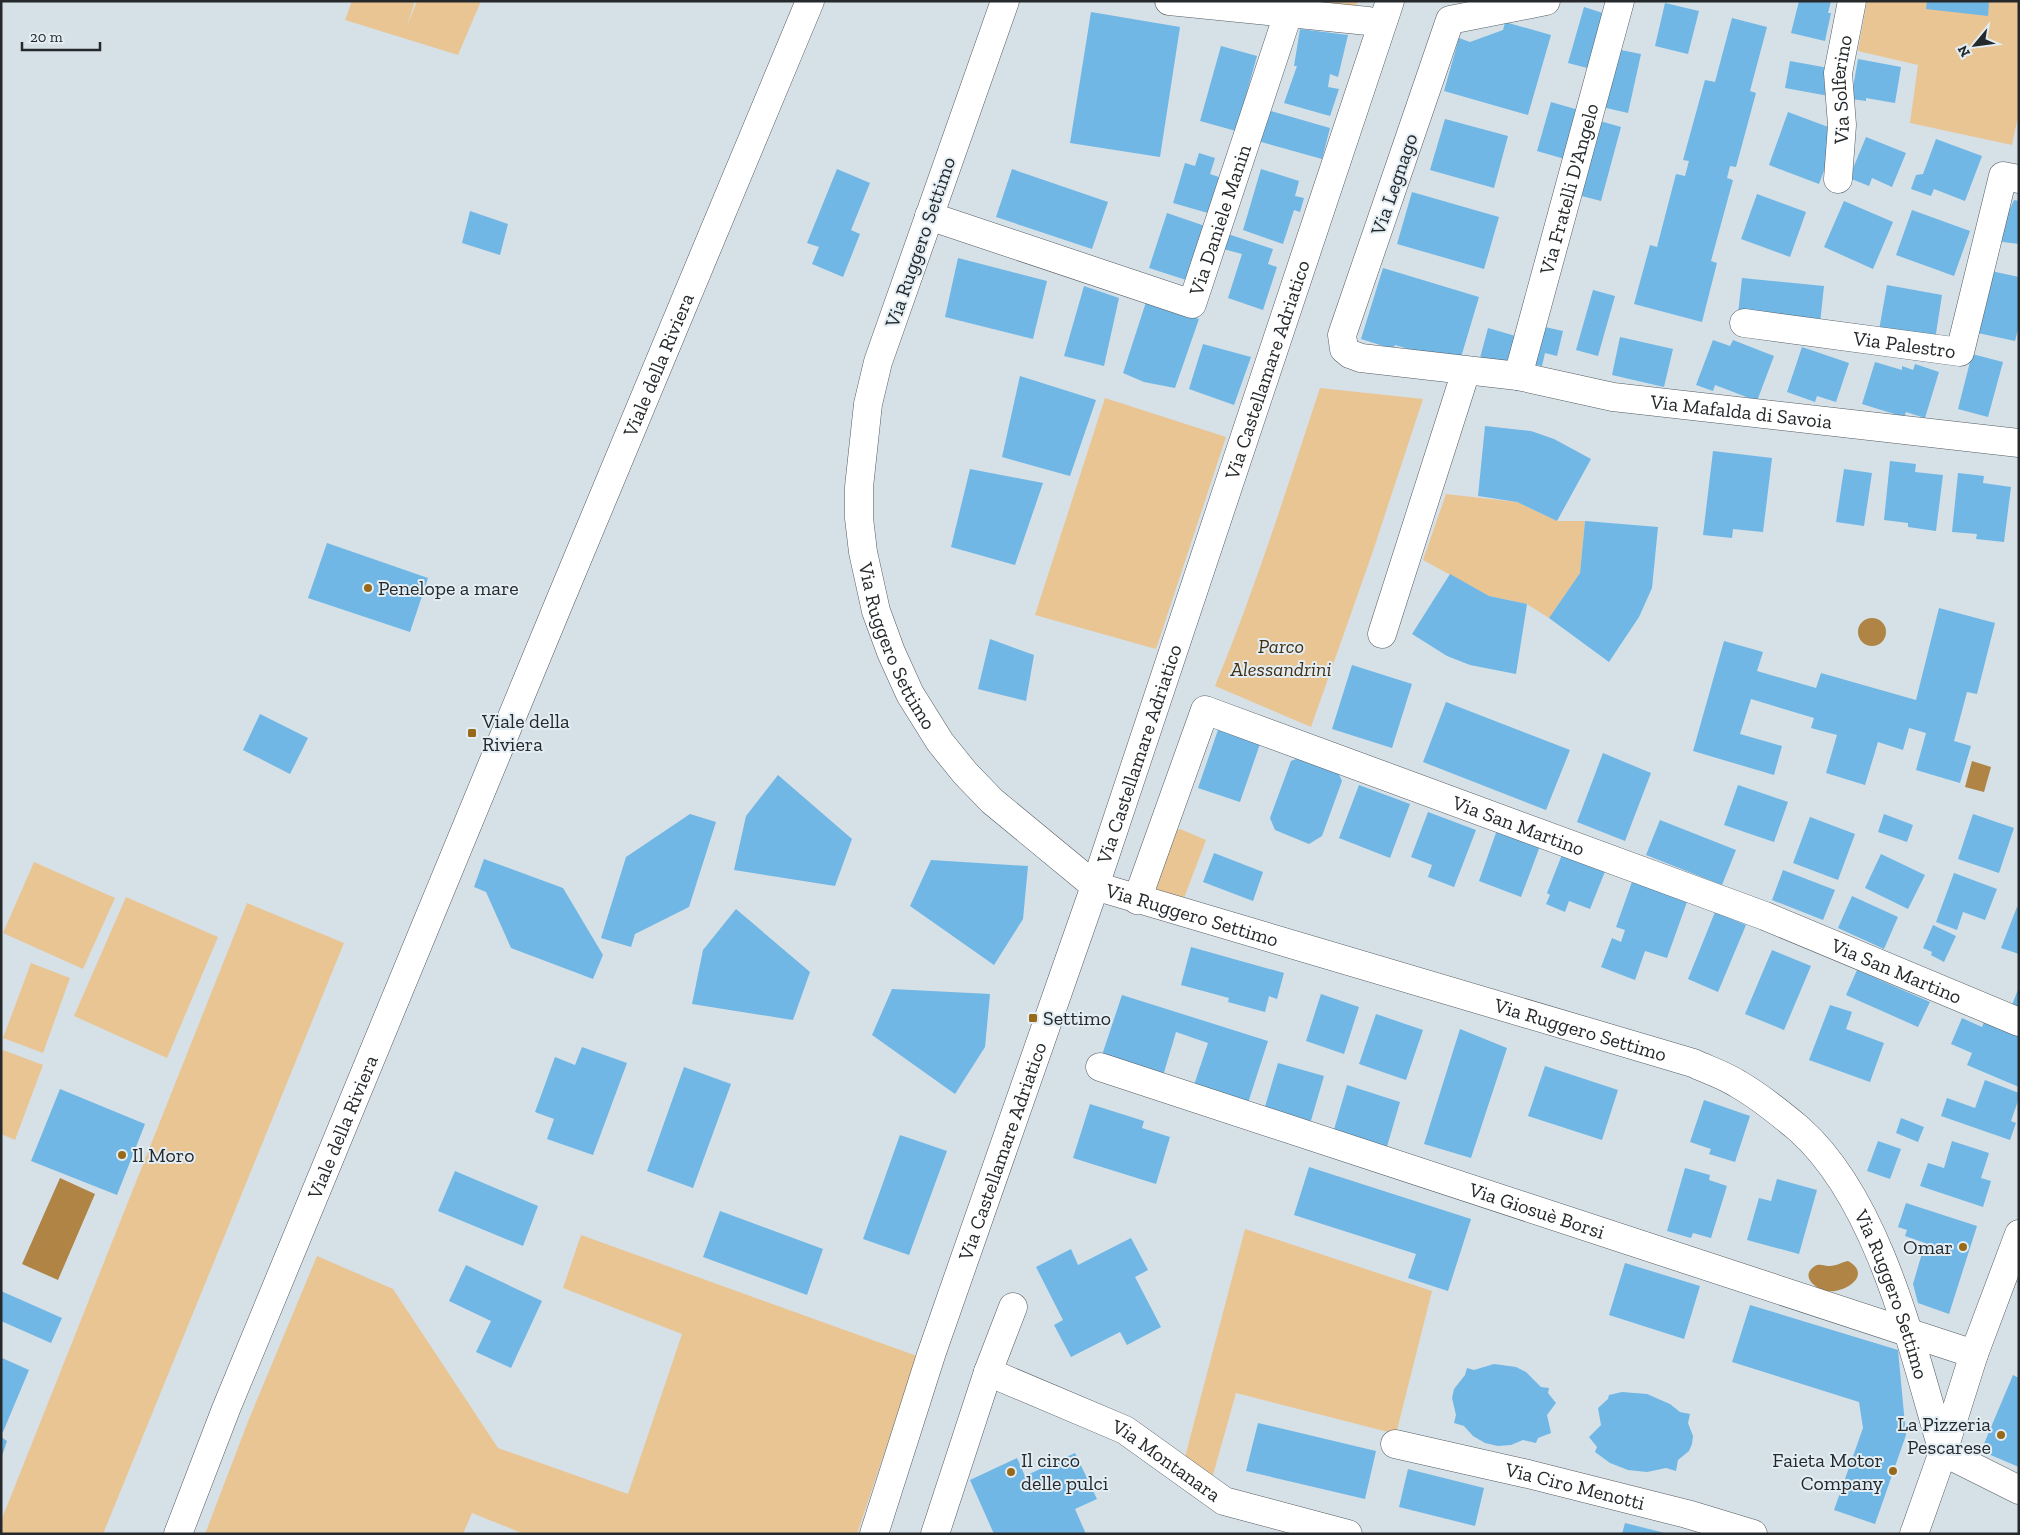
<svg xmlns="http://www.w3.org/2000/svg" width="2020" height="1535" font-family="'Zilla Slab',serif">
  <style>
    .green { fill: #e9c594 }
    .water { fill: #af8444 }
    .building { fill: #70b7e5 }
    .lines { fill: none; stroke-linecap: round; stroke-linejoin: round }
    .street-casing { stroke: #535b61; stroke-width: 29 }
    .secondary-casing { stroke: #535b61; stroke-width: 29 }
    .street { stroke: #fff; stroke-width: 28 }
    .secondary { stroke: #fff; stroke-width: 28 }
    .poi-dot { fill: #976918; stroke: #e3edf4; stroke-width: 2 }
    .labels { text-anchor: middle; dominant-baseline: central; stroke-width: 4; stroke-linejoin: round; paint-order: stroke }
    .street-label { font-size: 20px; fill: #25292b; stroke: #e3edf4 }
    .poi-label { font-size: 20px; fill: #25292b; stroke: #e3edf4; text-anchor: start }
    .park-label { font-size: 20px; font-style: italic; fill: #422f13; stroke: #e3edf4 }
  </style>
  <rect width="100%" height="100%" fill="#d6e0e7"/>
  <path class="green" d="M352,1H415L407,26L417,1H481L458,55L345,20Z
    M1317,1H1358L1356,6Z
    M1867,1H2019V112L2012,145L1910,123L1918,65L1858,51Z
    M1320,388L1423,399L1372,554L1311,727L1215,686C1255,589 1287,488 1320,388Z
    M1105,398L1226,437L1156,649L1035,615Z
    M1446,494L1517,502L1557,521H1585L1580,573L1549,618L1527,604L1489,596L1423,560Z
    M1180,829L1206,840L1184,898L1159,891L1154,885L1170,833Z
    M34,862L115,898L83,969L3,933Z
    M126,897L218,937L167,1058L74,1016Z
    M247,903L344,943L103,1534H1V1521Z
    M31,963L70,978L43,1053L3,1038Z
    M3,1050L43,1065L15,1140L1,1134V1055Z
    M1245,1229L1432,1291L1396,1434L1236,1393L1211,1482L1185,1457Z
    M581,1235L917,1356L857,1534H524L472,1513L463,1534H205L249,1419L317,1256L393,1289L498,1448L628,1494L682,1334L563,1288Z"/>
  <path class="water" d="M1858 632a14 14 0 1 1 28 0a14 14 0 1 1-28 0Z
    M1972,761L1991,767L1984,792L1965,787Z
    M60,1178L95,1194L58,1280L22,1264Z
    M1848,1261C1873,1275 1845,1293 1828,1291C1816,1290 1799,1276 1815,1266C1819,1263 1825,1266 1830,1266C1836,1266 1842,1262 1848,1261Z"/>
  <path class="building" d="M1799,1H1831L1828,13H1831L1825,41L1791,33Z
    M1927,1H1989L1988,16L1926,9Z
    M1665,3L1699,11L1688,54L1655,46Z
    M1584,7L1606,14L1591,69L1568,63Z
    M1091,12L1180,27L1160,157L1070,143Z
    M1732,18L1767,27L1750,91L1756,93L1736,167L1730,166L1727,178L1733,180L1711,261L1717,263L1702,322L1634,304L1650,245L1657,247L1676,174L1685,176L1689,161L1683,160L1705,80L1715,82Z
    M1505,22L1551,35L1528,115L1444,91L1459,38L1470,42L1503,30Z
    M1300,29L1348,35L1338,77L1330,74L1328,87L1339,89L1330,116L1284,103L1297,66H1294Z
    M1221,46L1257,56L1236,131L1200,121Z
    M1616,49L1641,54L1628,113L1602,107Z
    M1858,59L1901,67L1895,103L1866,98V101L1851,99Z
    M1790,61L1834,69L1829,96L1785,88Z
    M1551,102L1582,111L1568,160L1537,151Z
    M1267,110L1330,128L1322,159L1258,141Z
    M1788,112L1839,131L1819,184L1769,165Z
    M1445,119L1508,136L1494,188L1430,170Z
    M1593,119L1621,127L1601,201L1574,194Z
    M1866,137L1906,153L1892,187L1872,178L1869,186L1849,178Z
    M1936,139L1982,156L1965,201L1934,189L1931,196L1911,189L1916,175L1923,174Z
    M1199,153L1215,158L1210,174L1219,177L1208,213L1173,203L1185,163L1195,166Z
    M837,169L870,183L851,230L860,234L843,277L812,264L819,247L807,243Z
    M1012,169L1108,202L1092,249L996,217Z
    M1261,169L1299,181L1295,196L1304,198L1300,212L1294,210L1283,244L1243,230Z
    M1412,192L1499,217L1484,269L1397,244Z
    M1757,194L1806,212L1790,257L1741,239Z
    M2014,200L2019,201V244L1995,241Z
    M1844,201L1893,222L1873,269L1824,247Z
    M1912,210L1970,231L1954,276L1896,255Z
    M470,211L508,224L500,255L462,243Z
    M1167,213L1205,226L1186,280L1149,268Z
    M1228,234L1273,249L1268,264L1277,267L1263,310L1228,298L1242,254L1223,249Z
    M958,258L1047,281L1033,339L945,317Z
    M1383,268L1479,297L1459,364L1395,345L1393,349L1361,339Z
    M1991,271L2019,277V326L2015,341L1978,333Z
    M1742,278L1824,286L1820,323L1738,314Z
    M1887,285L1942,295L1935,340L1879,330Z
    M1084,286L1119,298L1104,366L1064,356Z
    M1593,290L1615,296L1598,356L1576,350Z
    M1146,302L1199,319L1175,388L1144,382L1123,373Z
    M1536,325L1563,331L1557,356L1545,353L1542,366L1527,363Z
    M1488,328L1519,337L1511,367L1480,358Z
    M1620,337L1673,349L1664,387L1612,375Z
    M1713,340L1730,346L1733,340L1774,356L1757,401L1715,385L1713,391L1696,385Z
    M1203,344L1251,357L1234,405L1189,389Z
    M1802,347L1849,363L1836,402L1817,396L1815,402L1787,392Z
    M1972,354L2003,362L1988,417L1958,409Z
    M1875,362L1902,370V366L1913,370L1915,364L1939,372L1925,418L1906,412L1904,417L1862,404Z
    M1020,376L1096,400L1070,476L1002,457Z
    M1485,426L1531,431L1554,439L1591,459L1557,521L1517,502L1478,496Z
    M1713,451L1772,458L1763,532L1733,529L1732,538L1703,535Z
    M1890,461L1916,464L1915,472L1943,475L1936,531L1908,527V523L1884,520Z
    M970,469L1043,483L1015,565L951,547Z
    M1844,469L1872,473L1864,526L1836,522Z
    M1958,473L1984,476L1983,483L2011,487L2004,542L1976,539L1977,534L1952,532Z
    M1585,521L1658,527L1652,588L1639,617L1609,662L1549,618L1580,573Z
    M327,543L428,578L410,632L308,598Z
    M1450,574L1489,596L1527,604L1516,674L1470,665L1447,656L1412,634Z
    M1939,608L1995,623L1977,694L1967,692L1954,741L1971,746L1960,783L1916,770L1926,733L1909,728L1903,750L1878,742L1865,785L1826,773L1837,735L1811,728L1814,718L1751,699L1740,734L1782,746L1774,775L1693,751L1724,641L1763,652L1757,671L1816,688L1821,673L1916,700Z
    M990,639L1034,655L1026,701L978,689Z
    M1352,665L1412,684L1392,748L1332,729Z
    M1446,702L1570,750L1546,810L1423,762Z
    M260,714L308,738L290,774L243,750Z
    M1219,727L1261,741L1240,802L1198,788Z
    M1603,753L1651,773L1625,841L1577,822Z
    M1299,758L1337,770L1342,781L1322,836L1309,844L1275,830L1270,818L1291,761Z
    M778,775L852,839L835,886L734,870L746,816Z
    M1359,785L1410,804L1390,858L1339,838Z
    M1738,785L1788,802L1774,842L1724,825Z
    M1428,812L1476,830L1454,887L1428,877L1432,865L1411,857Z
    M690,814L716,822L689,907L635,934L631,947L601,938L626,857Z
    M1884,814L1913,825L1907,842L1878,832Z
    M1973,814L2014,828L1999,873L1958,859Z
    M1810,817L1855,834L1838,880L1793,863Z
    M1660,820L1736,850L1722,885L1646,855Z
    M1497,830L1540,846L1521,897L1479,881Z
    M1563,852L1606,869L1590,909L1569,901L1565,912L1546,904L1550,895L1547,893Z
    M1214,853L1263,872L1253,901L1203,882Z
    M1881,854L1925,875L1908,909L1865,888Z
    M484,859L563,888L603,955L593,979L511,948L486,892L474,887Z
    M931,860L1028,866L1023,919L994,965L910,906Z
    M1783,870L1835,890L1823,920L1772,900Z
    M1954,873L1997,889L1985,920L1963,912L1957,930L1936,922Z
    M1633,879L1688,899L1667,958L1645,951L1635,980L1601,967L1612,938L1621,942L1625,930L1616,927Z
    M1852,896L1898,917L1884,949L1838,928Z
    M2017,907L2019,908V954L2001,948Z
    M736,909L810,972L793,1020L692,1004L703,950Z
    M1715,912L1746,925L1718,992L1688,979Z
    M1933,925L1956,936L1944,962L1931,955L1932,952L1923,948Z
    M1191,947L1284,973L1277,999L1269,996L1265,1012L1228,1002L1229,998L1181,985Z
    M1772,950L1811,966L1784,1030L1745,1014Z
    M1857,970L1930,1002L1918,1027L1846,995Z
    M2019,987V1013L2010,1010Z
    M892,989L990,994L985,1047L955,1094L872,1035Z
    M1321,994L1359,1007L1344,1054L1306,1041Z
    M1122,995L1268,1041L1248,1103L1194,1085L1208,1043L1176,1032L1163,1076L1101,1058Z
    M1830,1005L1852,1012L1846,1029L1884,1043L1870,1082L1809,1060Z
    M1376,1014L1423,1030L1406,1080L1359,1064Z
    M1962,1018L1982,1027L1985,1020L2019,1034V1087L1967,1065L1972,1053L1951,1044Z
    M1460,1029L1507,1048L1471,1158L1424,1144Z
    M582,1047L627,1063L593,1155L547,1139L554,1119L535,1112L555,1057L575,1065Z
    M1278,1063L1324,1076L1310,1124L1264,1110Z
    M1545,1066L1618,1090L1602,1140L1528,1116Z
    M684,1067L731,1084L693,1188L647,1171Z
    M1985,1080L2019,1093V1098L2011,1121L2016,1123L2010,1140L1941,1116L1947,1098L1975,1108Z
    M1347,1085L1400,1102L1386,1150L1333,1133Z
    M60,1089L145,1124L117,1195L31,1161Z
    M1704,1100L1750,1116L1735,1162L1709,1154L1711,1149L1690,1142Z
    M1090,1104L1144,1121L1142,1128L1170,1137L1156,1184L1073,1158Z
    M1901,1118L1924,1127L1918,1142L1896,1133Z
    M900,1135L947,1151L909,1255L863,1239Z
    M1878,1141L1901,1149L1890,1179L1867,1171Z
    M1952,1141L1989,1153L1981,1178L1991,1181L1983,1207L1920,1186L1928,1163L1944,1168Z
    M1309,1167L1471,1219L1448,1291L1408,1278L1416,1254L1294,1215Z
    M1685,1168L1710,1175L1709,1180L1727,1186L1711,1238L1693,1233L1691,1238L1667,1231Z
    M455,1171L538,1206L523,1246L438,1211Z
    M1777,1179L1817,1190L1799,1254L1747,1240L1759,1198L1771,1201Z
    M1906,1203L1977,1226L1949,1314L1918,1303L1913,1284L1925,1243L1905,1236L1907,1230L1898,1227Z
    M720,1211L823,1249L807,1295L703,1257Z
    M1131,1238L1148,1270L1135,1277L1161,1327L1127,1345L1120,1332L1071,1357L1054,1325L1063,1320L1036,1267L1071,1249L1078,1265Z
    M1625,1263L1700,1286L1684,1339L1609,1315Z
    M466,1265L542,1301L511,1368L476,1352L491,1321L449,1301Z
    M1,1291L62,1318L51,1343L1,1321Z
    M1750,1305L1898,1350L1906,1435L1875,1524L1834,1510L1863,1428L1859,1402L1732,1362Z
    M2,1358L29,1370L3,1432L1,1431Z
    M1494,1364L1516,1367L1526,1372L1541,1387L1549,1388L1548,1393L1556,1403L1547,1415L1551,1433L1538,1438L1536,1443L1523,1440L1511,1445L1498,1446L1485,1443L1473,1436L1464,1426L1454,1423L1456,1415L1452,1398L1454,1389L1465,1375L1467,1368L1474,1370Z
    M2013,1375L2019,1378V1467L1981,1451Z
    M1622,1392L1647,1394L1670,1404L1680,1412L1690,1414L1688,1423L1693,1436L1692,1444L1689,1451L1678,1460L1676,1471L1666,1468L1647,1472L1628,1470L1610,1463L1595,1452L1597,1447L1589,1437L1601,1425L1598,1408L1608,1399L1609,1395Z
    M1258,1423L1376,1451L1365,1499L1246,1471Z
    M1,1437L7,1441L2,1456H1Z
    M1075,1453L1097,1499L1075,1509L1086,1534H994L970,1480L1017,1458L1025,1476Z
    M1408,1469L1484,1488L1475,1526L1399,1507Z
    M1625,1523L1665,1533V1534H1622Z"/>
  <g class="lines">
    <defs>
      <g id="street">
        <path id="s1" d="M1005,1L878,362L868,404L859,487V518L863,552L876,611L891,652L910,694L940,742L965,773L992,801L1095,886L1693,1063C1708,1070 1724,1075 1738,1084C1759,1096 1780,1113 1799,1129C1880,1201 1913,1351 1943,1452L2019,1490"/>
        <path d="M1169,1L1368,21"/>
        <path id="s2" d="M1546,1L1450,20L1342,335L1344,349L1350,354L1361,358L1518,376L1613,397L2019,443"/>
        <path id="s3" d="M1838,179L1842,125L1838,73L1852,1"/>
        <path id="s4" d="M929,216L1192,304L1288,14"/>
        <path id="s5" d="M1744,323L1960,352L2003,176L2019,179"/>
        <path id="s6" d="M1518,376L1620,1"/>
        <path d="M1382,634L1466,371"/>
        <path id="s7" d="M1137,900L1205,710L1765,916L2019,1022"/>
        <path id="s8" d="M1100,1067L1974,1354"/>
        <path id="s9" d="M988,1372L1125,1430L1224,1501L1348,1534"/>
        <path id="s10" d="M1395,1444L1528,1474L1687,1514L1753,1534"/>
        <path id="s11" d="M874,1534L931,1355L1095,886L1390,1"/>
        <path d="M935,1534L988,1372L1013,1307"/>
      </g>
      <g id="secondary">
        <path id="s12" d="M178,1534L226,1409L559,603L810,1"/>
        <path d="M1914,1534L1943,1452L1974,1354L2019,1234"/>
      </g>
    </defs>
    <use href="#street" class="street-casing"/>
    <use href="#secondary" class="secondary-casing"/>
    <use href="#street" class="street"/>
    <use href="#secondary" class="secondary"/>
  </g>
  <g class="poi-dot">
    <circle cx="368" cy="588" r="5"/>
    <rect x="467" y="728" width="10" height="10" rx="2.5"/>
    <rect x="1028" y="1013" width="10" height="10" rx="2.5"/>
    <circle cx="122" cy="1155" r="5"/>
    <circle cx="1963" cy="1247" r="5"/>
    <circle cx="2001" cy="1435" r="5"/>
    <circle cx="1893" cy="1471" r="5"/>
    <circle cx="1011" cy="1472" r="5"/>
  </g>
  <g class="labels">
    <g class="street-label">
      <text stroke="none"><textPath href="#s3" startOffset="90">Via Solferino</textPath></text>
      <text transform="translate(1394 184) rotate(-71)">Via Legnago</text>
      <text stroke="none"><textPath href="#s6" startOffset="194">Via Fratelli D'Angelo</textPath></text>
      <text stroke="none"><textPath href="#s4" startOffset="366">Via Daniele Manin</textPath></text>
      <text transform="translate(920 242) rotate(-71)">Via Ruggero Settimo</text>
      <text stroke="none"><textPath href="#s5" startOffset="162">Via Palestro</textPath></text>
      <text stroke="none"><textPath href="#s12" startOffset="1264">Viale della Riviera</textPath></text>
      <text stroke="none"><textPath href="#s11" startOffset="1229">Via Castellamare Adriatico</textPath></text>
      <text stroke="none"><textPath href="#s2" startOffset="849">Via Mafalda di Savoia</textPath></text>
      <text stroke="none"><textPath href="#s1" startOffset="675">Via Ruggero Settimo</textPath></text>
      <text stroke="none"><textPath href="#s11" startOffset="824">Via Castellamare Adriatico</textPath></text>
      <text stroke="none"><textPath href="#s7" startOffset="536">Via San Martino</textPath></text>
      <text stroke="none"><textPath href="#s1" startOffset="1095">Via Ruggero Settimo</textPath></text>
      <text stroke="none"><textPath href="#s7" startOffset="941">Via San Martino</textPath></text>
      <text stroke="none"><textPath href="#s1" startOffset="1500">Via Ruggero Settimo</textPath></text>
      <text stroke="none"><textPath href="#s12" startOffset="439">Viale della Riviera</textPath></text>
      <text stroke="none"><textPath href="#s11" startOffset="404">Via Castellamare Adriatico</textPath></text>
      <text stroke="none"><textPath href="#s8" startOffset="460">Via Giosuè Borsi</textPath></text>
      <text stroke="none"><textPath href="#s1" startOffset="1935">Via Ruggero Settimo</textPath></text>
      <text stroke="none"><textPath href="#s9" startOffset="200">Via Montanara</textPath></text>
      <text stroke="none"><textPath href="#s10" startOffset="185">Via Ciro Menotti</textPath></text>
    </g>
    <g class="poi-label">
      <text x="378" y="588">Penelope a mare</text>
      <text x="482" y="721">Viale della<tspan x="482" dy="23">Riviera</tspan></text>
      <text x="1043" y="1018">Settimo</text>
      <text x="132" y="1155">Il Moro</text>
      <text x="1953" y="1247" text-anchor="end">Omar</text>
      <text x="1991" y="1424" text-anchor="end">La Pizzeria<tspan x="1991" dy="23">Pescarese</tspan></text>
      <text x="1021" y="1460">Il circo<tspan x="1021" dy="23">delle pulci</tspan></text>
      <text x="1883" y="1460" text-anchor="end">Faieta Motor<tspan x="1883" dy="23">Company</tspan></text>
    </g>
    <g class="park-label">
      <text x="1281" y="646">Parco<tspan x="1281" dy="23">Alessandrini</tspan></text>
    </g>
  </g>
  <rect width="2020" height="1535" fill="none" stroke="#25292b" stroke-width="5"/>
  <g transform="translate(1975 45) rotate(241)" stroke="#e3edf4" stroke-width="4" paint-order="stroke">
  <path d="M0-4L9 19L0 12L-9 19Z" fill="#25292b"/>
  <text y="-8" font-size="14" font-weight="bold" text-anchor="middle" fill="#25292b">N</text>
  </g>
  <path d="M22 42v8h78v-8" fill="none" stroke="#25292b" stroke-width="2.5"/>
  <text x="30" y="42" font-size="15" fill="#25292b" stroke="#e3edf4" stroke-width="4" paint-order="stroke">20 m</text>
</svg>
